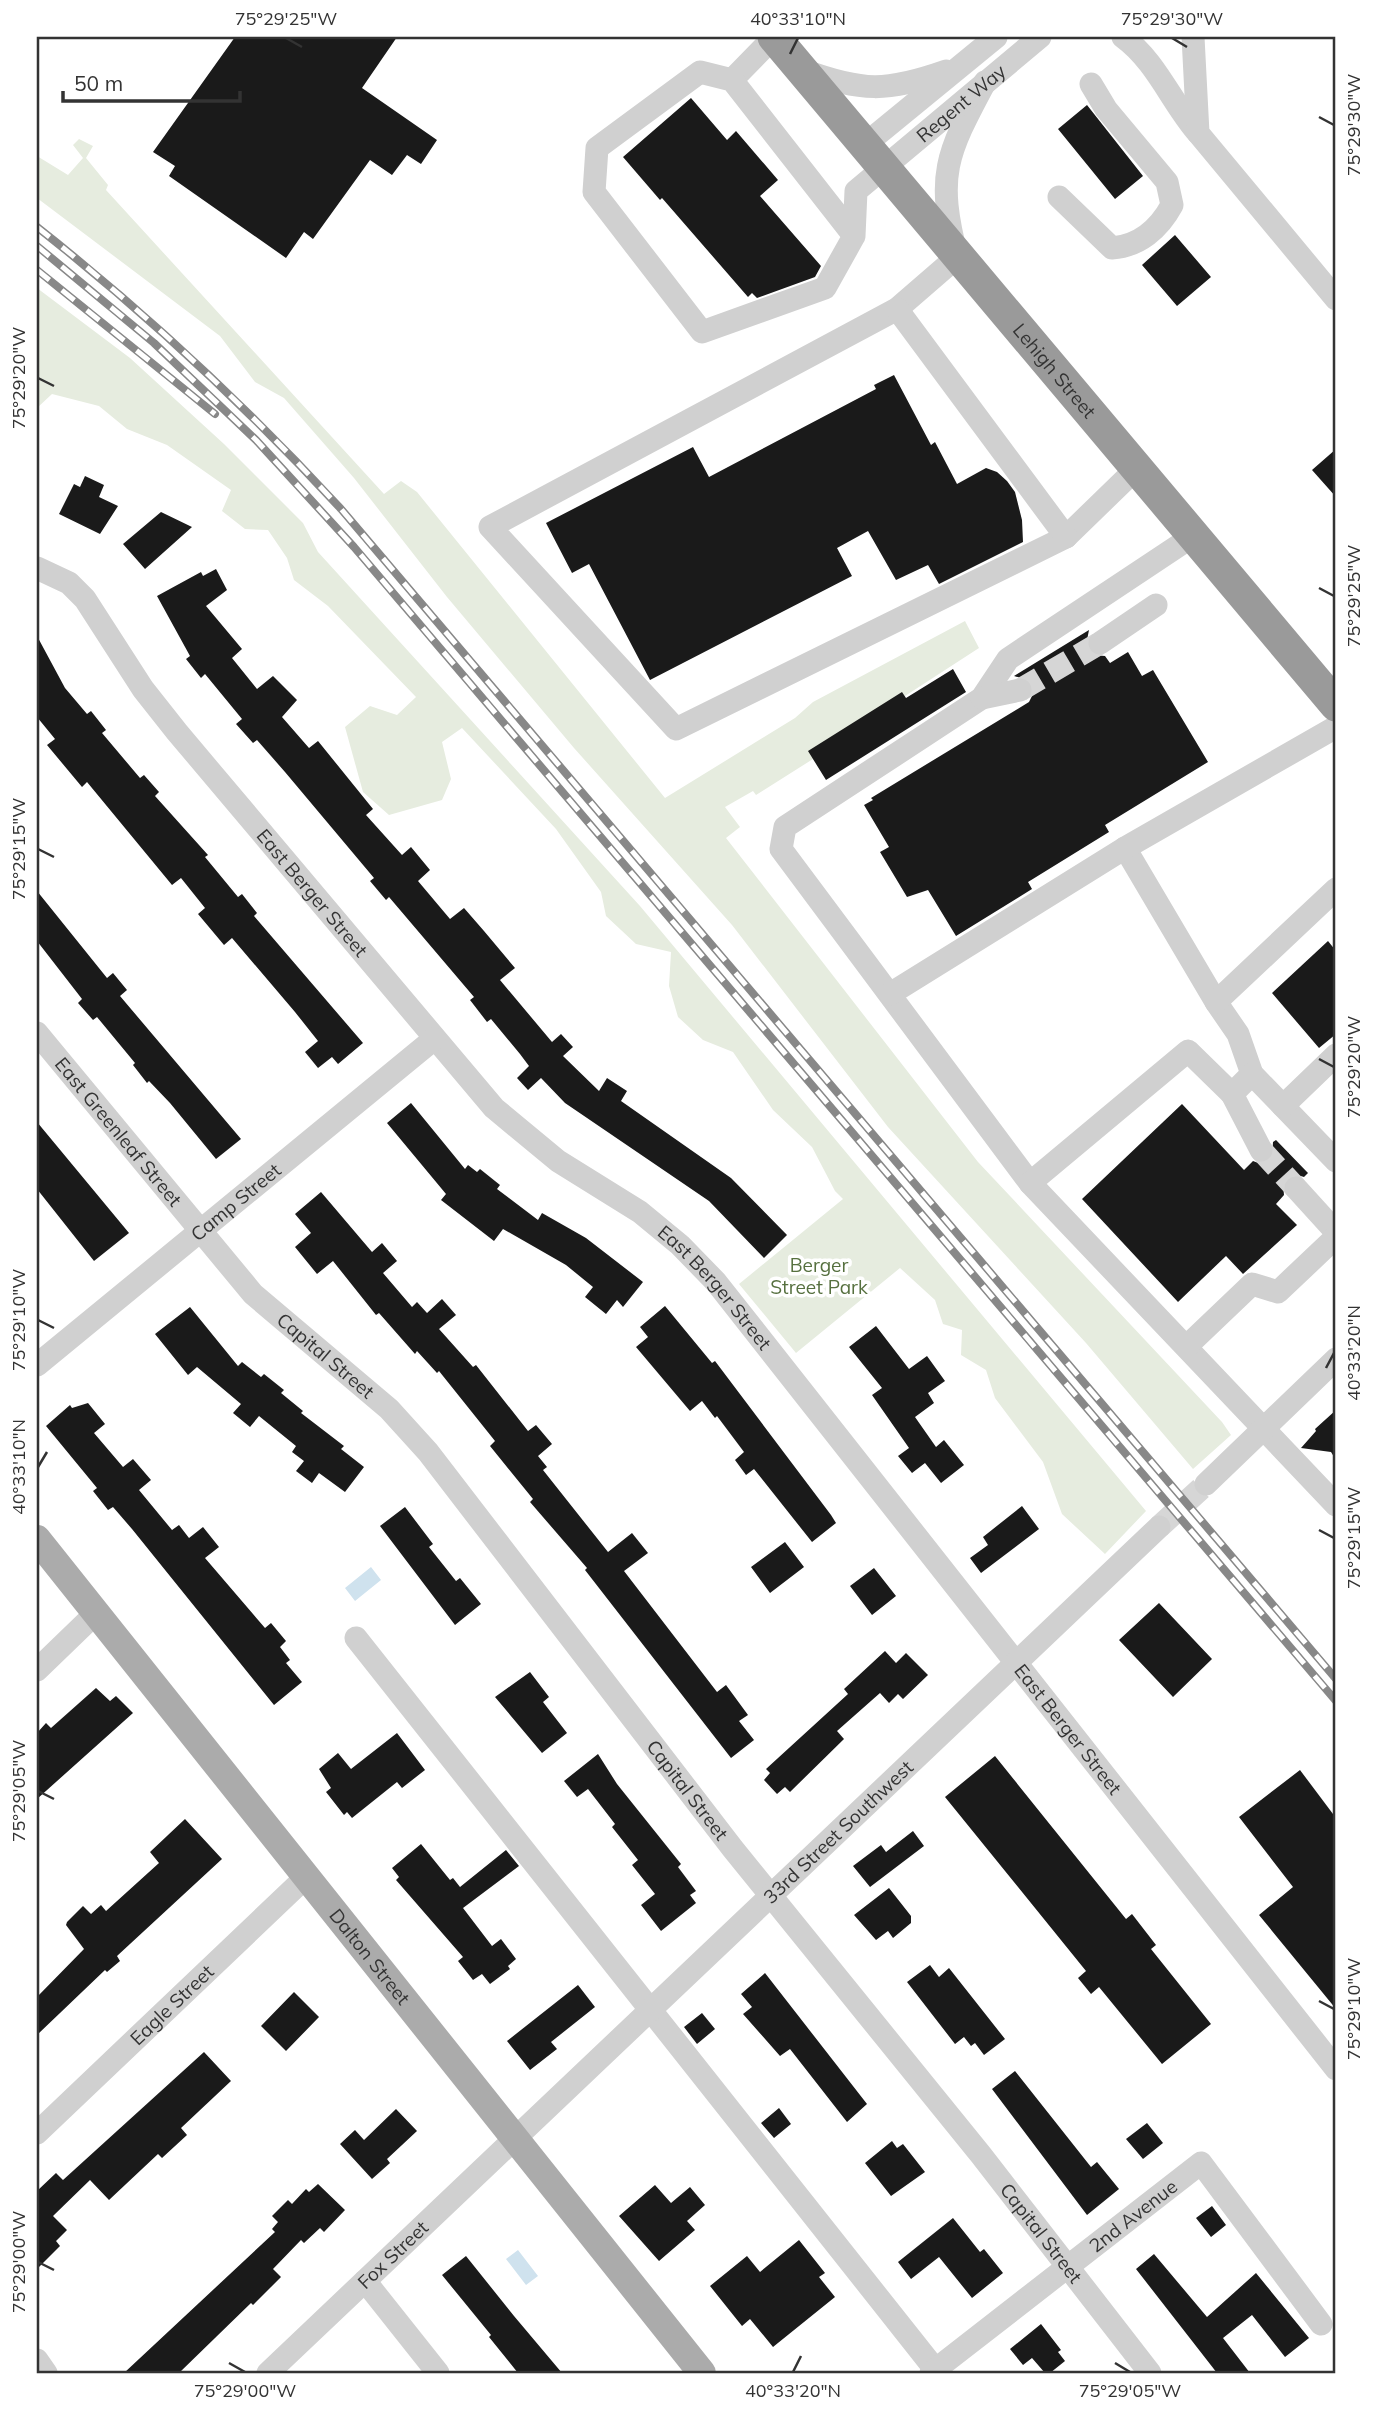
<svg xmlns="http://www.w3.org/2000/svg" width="1373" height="2410" font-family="Mulish,sans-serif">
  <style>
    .green { fill: #e6ecdf }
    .water { fill: #cfe2ee }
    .building { fill: #1a1a1a }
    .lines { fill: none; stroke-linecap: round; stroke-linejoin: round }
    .minor-tunnel { stroke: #d6d6d6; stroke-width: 23; stroke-dasharray: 23 11; stroke-linecap: butt }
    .minor { stroke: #d0d0d0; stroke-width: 23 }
    .major { stroke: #ababab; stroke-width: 28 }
    .highway { stroke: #9a9a9a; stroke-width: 33 }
    .rail-casing { stroke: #888; stroke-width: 8 }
    .rail { stroke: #fff; stroke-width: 5; stroke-dasharray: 16; stroke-linecap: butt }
    .ticks { fill: none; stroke: #333; stroke-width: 2.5 }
    .labels { text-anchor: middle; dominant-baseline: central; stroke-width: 7; stroke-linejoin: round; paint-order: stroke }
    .street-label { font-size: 19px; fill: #333; stroke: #fff }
    .park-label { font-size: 19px; fill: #56703f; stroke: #fff }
    .neatline { fill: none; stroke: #333; stroke-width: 2.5 }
    .ticks-label { font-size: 18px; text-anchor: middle; fill: #333 }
  </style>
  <rect width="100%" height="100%" fill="#fff"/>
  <path class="green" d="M79,139L93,146L86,158L108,185L106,190L384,494L401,481L417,492L665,798L795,718L813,702L965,621L979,648L905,696L902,693L813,759L756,795L753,791L725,807L740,827L726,838L978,1162L1222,1422L1231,1435L1193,1469L1086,1343L888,1127L732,925L574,748L447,597L354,478L284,398L255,382L220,336L37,198V156L68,175L83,158L73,145Z
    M37,288L130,358L224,444L303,523L318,552L640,906L1146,1511L1105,1554L1062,1514L1043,1462L995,1398L986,1370L961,1355L962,1330L943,1324L935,1300L900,1268L796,1353L739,1284L843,1199L835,1191L812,1147L773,1110L733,1052L703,1040L678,1017L669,986L671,952L636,944L606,916L601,892L556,829L462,728L442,742L451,779L442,800L389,815L363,792L345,727L370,706L397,715L416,697L328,606L294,580L287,558L268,530L245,529L222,511L231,490L167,445L127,429L99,406L52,394L37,408Z"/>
  <path class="water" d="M371,1567L381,1580L355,1601L345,1588Z
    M518,2250L538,2276L526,2285L506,2259Z"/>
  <path class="building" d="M235,37H397L362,88L437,140L421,164L407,155L392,175L370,160L313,239L304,232L286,258L169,176L175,166L153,152Z
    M691,98L727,140L736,131L778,180L760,196L821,266L815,277L757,298L752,293L748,297L662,198L660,200L623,157Z
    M1087,105L1143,176L1115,199L1058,129Z
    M1175,235L1211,277L1177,306L1142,265Z
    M894,375L931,445L935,442L957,484L986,468L997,472L1007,481L1015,492L1022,520L1023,542L939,584L928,565L896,580L868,531L837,548L852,576L650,680L589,564L572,573L546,523L693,447L709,477L876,389L874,385Z
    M1336,449V497L1312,470Z
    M85,476L104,485L99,497L118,506L100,534L59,514L74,484L80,487Z
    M161,512L192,527L145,569L123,544Z
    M216,569L227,590L206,606L242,649L232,658L257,689L273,676L297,700L282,717L309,748L318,741L373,809L366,815L402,855L411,847L430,870L418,881L450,919L464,908L484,931L515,968L500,980L552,1042L561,1034L573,1047L563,1056L599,1091L607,1078L627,1091L621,1101L731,1178L787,1235L764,1258L709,1201L565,1103L541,1078L528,1090L517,1078L529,1066L520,1054L491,1019L487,1022L470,1000L474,997L389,897L386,900L370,881L374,878L285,772L257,740L253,743L236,724L242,719L205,674L201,678L186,659L190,656L157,596L201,572L203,576Z
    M1089,630L1086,645L1093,655L1105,656L1110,663L1128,652L1142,676L1153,670L1208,762L1105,825L1109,832L1028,882L1032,889L956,936L928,890L907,897L880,852L889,847L864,805L873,800L871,798L1029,702L1033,694L1031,681L1014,676Z
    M37,636L65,688L87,714L91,711L106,730L102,733L140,778L144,775L159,792L155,796L208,855L205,857L238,897L242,894L257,913L254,916L363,1043L338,1064L332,1057L318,1068L305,1052L318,1041L295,1012L232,938L224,945L198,914L205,908L181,878L172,885L87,782L82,787L47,745L55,739L37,717Z
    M953,669L966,692L826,780L808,751L902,692L906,698Z
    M37,891L107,978L113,973L127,990L120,996L241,1139L216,1159L170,1103L149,1081L147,1083L133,1065L135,1063L97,1017L93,1020L78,1003L82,999L37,941Z
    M1328,941L1336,951V1034L1319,1048L1272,993Z
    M411,1103L465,1169L468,1165L477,1172L480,1169L500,1185L497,1189L538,1220L542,1213L586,1238L643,1282L623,1307L617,1300L606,1314L585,1297L593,1287L566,1265L503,1229L494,1241L441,1200L446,1194L387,1123Z
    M1182,1104L1244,1170L1253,1161L1261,1164L1272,1158L1273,1142L1276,1140L1308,1173L1304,1177L1294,1174L1286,1178L1283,1184L1284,1195L1276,1204L1297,1225L1243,1274L1226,1256L1178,1302L1082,1199Z
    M37,1122L129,1233L94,1261L37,1189Z
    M321,1192L372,1252L382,1243L397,1261L383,1273L412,1307L417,1302L427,1313L442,1299L456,1315L439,1329L473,1367L476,1365L528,1431L536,1425L552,1444L538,1456L547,1467L543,1470L608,1552L632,1533L648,1553L624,1571L717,1692L726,1685L748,1715L739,1721L754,1740L731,1758L585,1570L587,1568L530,1502L533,1499L490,1446L495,1441L439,1371L437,1373L417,1351L415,1354L379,1313L376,1315L333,1261L317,1274L295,1247L311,1233L295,1214Z
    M665,1306L712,1363L715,1361L831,1515L836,1523L812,1542L754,1469L746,1475L735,1460L744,1452L717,1416L715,1418L702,1401L690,1411L636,1347L648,1337L640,1327Z
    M190,1307L238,1366L242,1362L261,1377L264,1374L284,1390L281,1393L303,1411L301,1413L344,1446L341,1449L364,1467L345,1492L319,1473L312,1483L296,1471L304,1461L292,1452L296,1446L259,1416L250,1427L233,1413L241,1404L197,1367L188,1375L155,1334Z
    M876,1326L909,1369L927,1356L945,1381L928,1393L934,1403L915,1417L936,1447L944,1440L964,1465L941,1483L925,1463L912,1473L898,1456L909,1448L872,1395L882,1388L849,1347Z
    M88,1403L105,1424L94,1433L123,1467L133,1459L151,1480L139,1490L172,1530L179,1525L189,1538L203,1527L219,1547L205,1558L265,1628L271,1623L286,1641L280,1647L290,1660L286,1663L302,1682L274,1705L132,1529L113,1507L108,1510L93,1491L97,1488L46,1426L70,1405L72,1408Z
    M1336,1410V1460L1331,1452L1301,1448L1316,1431L1315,1429Z
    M1022,1506L1039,1529L981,1573L970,1558L988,1545L983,1537Z
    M405,1507L433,1544L429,1547L456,1581L460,1578L481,1604L455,1625L380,1526Z
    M785,1542L804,1567L770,1593L751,1567Z
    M874,1568L896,1596L872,1615L850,1586Z
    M1159,1603L1212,1659L1173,1697L1119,1640Z
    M885,1651L896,1663L906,1653L928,1675L903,1699L898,1694L889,1703L880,1693L837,1731L844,1739L790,1792L785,1787L777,1794L764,1780L770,1773L766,1769L848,1694L844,1689Z
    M530,1672L549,1697L543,1702L567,1733L542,1753L495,1697Z
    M96,1688L110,1701L116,1696L133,1713L37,1799V1733L46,1723L51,1728Z
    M397,1733L425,1770L402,1788L397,1782L352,1818L347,1812L344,1815L326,1792L331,1788L319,1769L338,1753L351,1769Z
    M598,1754L617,1784L681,1864L678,1867L696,1891L690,1895L696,1903L661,1931L641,1905L655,1894L632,1865L638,1860L612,1827L615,1824L588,1789L577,1797L564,1781Z
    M995,1756L1126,1919L1132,1914L1156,1945L1151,1949L1211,2024L1162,2064L1099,1987L1091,1994L1078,1978L1086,1971L945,1797Z
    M1300,1770L1336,1818V2009L1259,1915L1293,1887L1239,1817Z
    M185,1819L222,1859L117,1956L120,1961L107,1972L105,1970L37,2035V1997L84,1949L66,1925L67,1922L83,1906L91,1914L101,1905L106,1911L159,1863L150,1852Z
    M913,1831L924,1846L870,1887L853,1866L881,1845L886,1852Z
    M421,1844L450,1880L453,1878L460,1887L506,1850L519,1866L463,1908L492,1946L501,1939L516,1959L508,1966L510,1969L490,1984L482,1974L473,1980L458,1961L463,1957L396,1880L399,1877L392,1868Z
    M889,1888L911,1916V1923L893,1938L888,1931L876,1940L854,1915Z
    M930,1965L939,1977L949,1968L1005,2039L984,2055L975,2043L971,2046L964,2037L955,2044L907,1982Z
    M765,1973L867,2104L847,2122L790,2049L780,2056L743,2014L752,2007L741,1994Z
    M578,1985L595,2007L551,2042L557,2049L530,2070L507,2041Z
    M294,1992L319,2017L286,2051L261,2026Z
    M702,2013L715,2029L697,2044L684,2027Z
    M204,2052L231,2081L181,2128L187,2135L162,2158L158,2154L109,2200L90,2180L53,2216L67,2230L56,2241L60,2246L37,2269V2191L56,2173L63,2180Z
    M1015,2071L1091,2167L1097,2162L1119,2189L1087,2215L992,2089Z
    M779,2108L791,2124L774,2138L761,2123Z
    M396,2109L417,2131L387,2159L390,2163L372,2179L340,2144L355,2130L364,2140Z
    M1147,2123L1163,2143L1143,2159L1126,2139Z
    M892,2141L897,2148L903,2144L925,2172L891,2196L865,2163Z
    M318,2184L345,2210L324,2232L320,2228L304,2243L301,2240L273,2269L281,2277L253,2305L251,2303L179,2373H124L275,2232L272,2229L278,2222L272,2216L288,2200L292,2204L306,2189L309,2192Z
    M655,2185L671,2203L690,2187L705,2205L687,2221L695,2230L659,2261L619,2216Z
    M1212,2206L1226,2225L1211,2237L1196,2218Z
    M953,2218L980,2252L984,2249L1003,2273L972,2298L939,2257L911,2279L898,2262Z
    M799,2240L825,2273L819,2277L835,2297L773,2347L750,2319L742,2326L710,2286L747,2256L760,2272Z
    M1154,2254L1207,2317L1256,2273L1309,2338L1285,2357L1252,2315L1223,2338L1250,2373H1217L1136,2269Z
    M466,2256L514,2316L562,2373H518L489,2337L491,2335L442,2275Z
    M1041,2324L1061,2350L1058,2352L1065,2361L1050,2373H1045L1032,2358L1023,2365L1010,2349Z"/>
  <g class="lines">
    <path class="minor-tunnel" d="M1020,690L1100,643
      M1261,1150L1296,1188
      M1159,1527L1206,1484"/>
    <g class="minor">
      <path d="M1123,37C1157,62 1171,102 1198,133"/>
      <path d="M1193,37L1198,133L1336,299"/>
      <path d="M803,70C863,92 886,92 946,71"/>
      <path d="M732,80L774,37"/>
      <path d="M985,82C946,155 936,175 957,257L897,309L490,527L676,729L1066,537L1136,469"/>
      <path d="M863,146L996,37"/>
      <path d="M1059,197L1112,248C1139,246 1159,229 1172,205L1167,182L1106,109L1091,84"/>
      <path id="s1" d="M854,236L732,80L700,72L597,148L594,192L702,332L825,288L854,236L856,191L1040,37"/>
      <path d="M897,309L1066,537"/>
      <path d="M1193,536L1008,659L982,698L785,827L781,849L1030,1183L1336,1505"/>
      <path id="s2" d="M37,568L69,583L85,599L143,689L177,732L494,1108L558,1161L640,1212L680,1245L716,1282L1336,2069"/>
      <path d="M1100,643L1156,605"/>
      <path d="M982,698L1020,690"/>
      <path d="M1125,848L1216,1002L1238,1034L1252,1074L1336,1161"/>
      <path d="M890,994L1125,848L1336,727"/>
      <path d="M1216,1002L1336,889"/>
      <path id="s3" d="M37,1033L253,1294L389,1409L428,1452L733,1849L981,2155L1150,2373"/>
      <path d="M1232,1094L1261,1150"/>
      <path d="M1283,1106L1336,1055"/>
      <path d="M1030,1183L1188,1051L1232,1094L1252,1074"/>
      <path d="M1296,1188L1336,1232"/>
      <path d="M1187,1346L1252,1284L1278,1292L1336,1237"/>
      <path id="s4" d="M37,1365L434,1039"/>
      <path d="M1206,1484L1336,1359"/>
      <path d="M356,1638L938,2373"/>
      <path d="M37,1670L96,1613"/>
      <path id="s5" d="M37,2133L307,1876"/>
      <path d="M365,2281L438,2373"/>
      <path d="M37,2360L46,2373"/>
      <path id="s6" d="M268,2373L1159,1527"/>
      <path id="s7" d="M931,2373L1201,2163L1321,2324"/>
    </g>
    <path class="major" id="s8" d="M37,1539L702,2373"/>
    <path class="highway" id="s9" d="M774,37L1336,705"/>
    <defs>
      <path id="rail" d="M37,227C146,313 247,407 341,509L1336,1679
        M37,246L154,343L256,440L354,547L1336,1701
        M37,270L215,414"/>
    </defs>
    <use href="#rail" class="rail-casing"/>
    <use href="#rail" class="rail"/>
  </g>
  <path class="ticks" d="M286,38L302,47M1172,38L1187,47M790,54L798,38M1319,117L1334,125M38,378L54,386M1319,588L1334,596M38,849L54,857M1319,1059L1334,1067M38,1320L54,1328M1326,1368L1334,1353M38,1467L47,1452M1319,1530L1334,1538M38,1791L54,1799M1319,2001L1334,2009M38,2262L54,2270M229,2363L245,2372M1115,2363L1130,2372M793,2372L801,2356"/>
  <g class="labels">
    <g class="street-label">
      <text stroke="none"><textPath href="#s1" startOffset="952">Regent Way</textPath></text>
      <text stroke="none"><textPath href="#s9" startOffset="436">Lehigh Street</textPath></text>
      <text stroke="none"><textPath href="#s2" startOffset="430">East Berger Street</textPath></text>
      <text stroke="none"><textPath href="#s3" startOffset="128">East Greenleaf Street</textPath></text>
      <text stroke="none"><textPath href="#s4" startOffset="257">Camp Street</textPath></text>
      <text stroke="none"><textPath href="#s2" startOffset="998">East Berger Street</textPath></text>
      <text stroke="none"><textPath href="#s3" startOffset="434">Capital Street</textPath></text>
      <text stroke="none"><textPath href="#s2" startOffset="1564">East Berger Street</textPath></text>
      <text stroke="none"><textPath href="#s3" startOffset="1001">Capital Street</textPath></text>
      <text stroke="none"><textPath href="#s6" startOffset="786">33rd Street Southwest</textPath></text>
      <text stroke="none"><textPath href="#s8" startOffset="534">Dalton Street</textPath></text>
      <text stroke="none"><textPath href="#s5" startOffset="186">Eagle Street</textPath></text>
      <text stroke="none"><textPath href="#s7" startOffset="256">2nd Avenue</textPath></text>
      <text stroke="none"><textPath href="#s3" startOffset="1568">Capital Street</textPath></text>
      <text stroke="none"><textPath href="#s6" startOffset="172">Fox Street</textPath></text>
    </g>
    <g class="park-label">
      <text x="819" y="1265">Berger<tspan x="819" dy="22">Street Park</tspan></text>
    </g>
  </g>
  <rect width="1373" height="2410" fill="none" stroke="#ffffff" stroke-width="77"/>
  <path d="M63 91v10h177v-10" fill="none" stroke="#333333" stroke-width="3.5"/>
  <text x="74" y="91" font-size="21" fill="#333333" stroke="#ffffff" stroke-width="5" paint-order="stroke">50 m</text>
  <rect x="38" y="38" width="1296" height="2334" class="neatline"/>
  <g class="ticks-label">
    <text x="286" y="25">75°29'25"W</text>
    <text x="798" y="25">40°33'10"N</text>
    <text x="1172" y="25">75°29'30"W</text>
    <text transform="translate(1354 125) rotate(-90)" y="6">75°29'30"W</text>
    <text transform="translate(19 378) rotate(-90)" y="6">75°29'20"W</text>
    <text transform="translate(1354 596) rotate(-90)" y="6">75°29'25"W</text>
    <text transform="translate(19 849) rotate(-90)" y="6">75°29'15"W</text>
    <text transform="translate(1354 1067) rotate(-90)" y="6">75°29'20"W</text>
    <text transform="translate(19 1320) rotate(-90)" y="6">75°29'10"W</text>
    <text transform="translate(1354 1353) rotate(-90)" y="6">40°33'20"N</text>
    <text transform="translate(19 1467) rotate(-90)" y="6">40°33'10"N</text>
    <text transform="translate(1354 1538) rotate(-90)" y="6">75°29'15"W</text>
    <text transform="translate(19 1791) rotate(-90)" y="6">75°29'05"W</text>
    <text transform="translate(1354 2009) rotate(-90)" y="6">75°29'10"W</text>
    <text transform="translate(19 2262) rotate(-90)" y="6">75°29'00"W</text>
    <text x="245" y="2397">75°29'00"W</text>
    <text x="793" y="2397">40°33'20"N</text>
    <text x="1130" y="2397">75°29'05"W</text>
  </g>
</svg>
